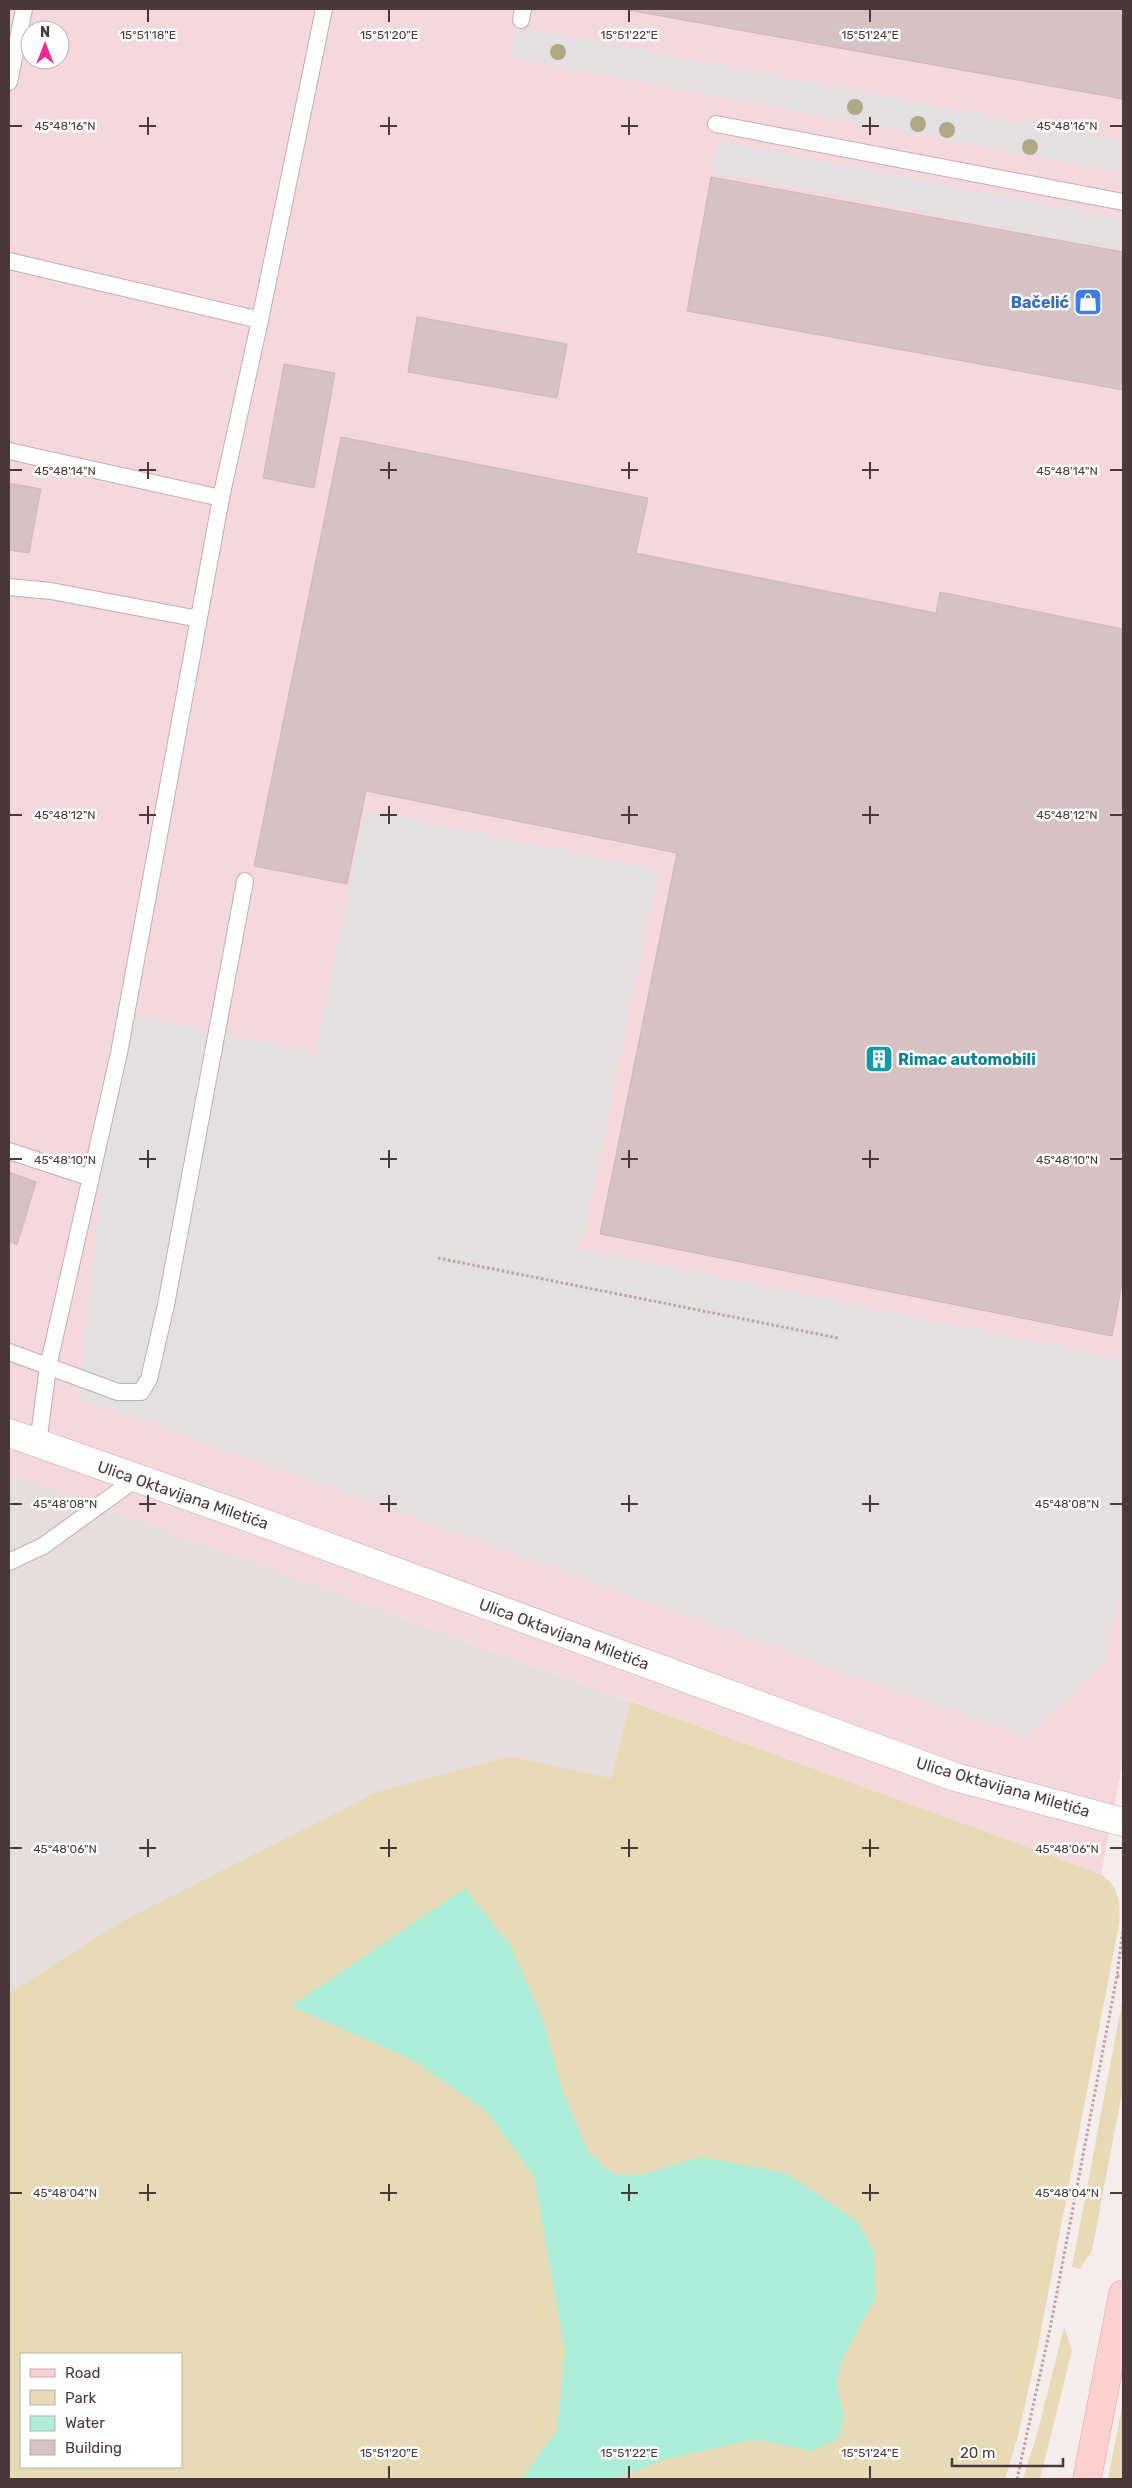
<svg xmlns="http://www.w3.org/2000/svg" width="1132" height="2488" font-family="Rubik,sans-serif">
  <style>
    .commercial { fill: #f5d8dc; fill-rule: evenodd }
    .industrial { fill: #e5ddde }
    .green { fill: #e7dab7; fill-rule: evenodd }
    .parking { fill: #e4dfe0 }
    .water { fill: #aceeda }
    .building { fill: #d6c1c3; stroke: #d1b5b8 }
    .lines { fill: none; stroke-linecap: round; stroke-linejoin: round }
    .lane-casing { stroke: #c0aeaf; stroke-width: 18 }
    .street-casing { stroke: #c0aeaf; stroke-width: 29 }
    .secondary-casing { stroke: #dba6a4; stroke-width: 29 }
    .path { stroke: #c1a0a2; stroke-width: 3; stroke-dasharray: 2.5 2.5; stroke-linecap: butt }
    .lane { stroke: #fff; stroke-width: 16 }
    .street { stroke: #fff; stroke-width: 28 }
    .secondary { stroke: #fcd0ce; stroke-width: 28 }
    .tree { fill: #b1a984 }
    .ticks { fill: none; stroke: #49393b; stroke-width: 2 }
    .labels { text-anchor: middle; dominant-baseline: central; stroke-width: 5; stroke-linejoin: round; paint-order: stroke }
    .shop-label { font-size: 16px; font-weight: bold; fill: #366cbe; stroke: #fff; text-anchor: end }
    .culture-label { font-size: 16px; font-weight: bold; fill: #0d838f; stroke: #fff; text-anchor: start }
    .street-label { font-size: 16px; fill: #49393b; stroke: #fff }
    .ticks-label { font-size: 12px; text-anchor: middle; fill: #49393b; stroke: #fff; stroke-width: 5; stroke-linejoin: round; paint-order: stroke }
  </style>
  <rect width="100%" height="100%" fill="#f5ecec"/>
  <path class="commercial" d="M9,9H1123V1761L1101,1874L9,1472ZM30,30H60V60H30Z"/>
  <path class="industrial" d="M9,1472L630,1701L611,1778L510,1756L376,1792L124,1920L9,1993Z"/>
  <path class="green" d="M630,1701L1101,1874C1131,1894 1117,1931 1112,1961L1037,2351L1018,2436L1005,2479H9V1993L124,1920L376,1792L510,1756L611,1778ZM21,2354H181V2467H21Z
    M1123,1997V2088L1092,2250L1080,2269L1072,2267Z
    M1064,2327L1072,2350L1040,2479H1023L1037,2434Z
    M1123,2402V2479H1108Z"/>
  <path class="parking" d="M516,26L1123,141V173L510,57Z
    M717,140L1123,219V251L711,171Z
    M365,809L659,870L581,1248L1123,1359V1573L1105,1663L1025,1737L78,1397L120,1012L315,1052Z"/>
  <path class="water" d="M465,1888L511,1947L541,2014L563,2092L588,2152L613,2174L641,2175L701,2157L786,2173L858,2222L874,2252L875,2298L841,2362L837,2384L844,2418L838,2439L812,2451L755,2439L663,2460L614,2479H521L557,2430L565,2351L534,2176L485,2110L413,2060L291,2006Z"/>
  <path class="building" d="M622,9H1123V99Z
    M711,177L1123,252V390L687,311Z
    M417,317L567,344L557,398L408,372Z
    M284,364L335,373L314,488L263,478Z
    M341,437L648,498L636,553L936,613L940,592L1123,629V1278L1112,1336L600,1234L677,853L366,791L347,884L254,866Z
    M9,483L41,489L29,553L9,550Z
    M9,1172L36,1182L17,1245L9,1241Z"/>
  <g class="lines">
    <defs>
      <path id="lane" d="M521,20L523,9
        M9,82L24,9
        M716,124L1123,202
        M9,261L260,320
        M9,451L221,498
        M9,587L51,591L199,619
        M9,1151L91,1178
        M9,1352L118,1392H141L149,1379L166,1305L245,881
        M38,1444L48,1367L119,1053L221,498L260,320L324,9
        M9,1562L43,1546L137,1478"/>
      <path id="street" d="M9,1433L239,1514L955,1777L1123,1822"/>
      <path id="secondary" d="M1087,2479L1123,2294"/>
    </defs>
    <use href="#lane" class="lane-casing"/>
    <use href="#street" class="street-casing"/>
    <use href="#secondary" class="secondary-casing"/>
    <path class="path" d="M438,1258L838,1338
      M1117,1976L1123,1977
      M1017,2479L1050,2329L1117,1976L1123,1929"/>
    <use href="#lane" class="lane"/>
    <use href="#street" class="street"/>
    <use href="#secondary" class="secondary"/>
  </g>
  <g class="tree">
    <circle cx="558" cy="52" r="8"/>
    <circle cx="855" cy="107" r="8"/>
    <circle cx="918" cy="124" r="8"/>
    <circle cx="947" cy="130" r="8"/>
    <circle cx="1030" cy="147" r="8"/>
  </g>
  <path class="ticks" d="M148,10V22M389,10V22M629,10V22M870,10V22M148,117V135M389,117V135M629,117V135M870,117V135M10,126H22M139,126H156M380,126H397M621,126H638M862,126H879M1110,126H1122M148,462V479M389,462V479M629,462V479M870,462V479M10,470H22M139,470H156M380,470H397M621,470H638M862,470H879M1110,470H1122M148,806V824M389,806V824M629,806V824M870,806V824M10,815H22M139,815H156M380,815H397M621,815H638M862,815H879M1110,815H1122M148,1150V1168M389,1150V1168M629,1150V1168M870,1150V1168M10,1159H22M139,1159H156M380,1159H397M621,1159H638M862,1159H879M1110,1159H1122M148,1495V1512M389,1495V1512M629,1495V1512M870,1495V1512M10,1504H22M139,1504H156M380,1504H397M621,1504H638M862,1504H879M1110,1504H1122M148,1839V1857M389,1839V1857M629,1839V1857M870,1839V1857M10,1848H22M139,1848H156M380,1848H397M621,1848H638M862,1848H879M1110,1848H1122M148,2184V2201M389,2184V2201M629,2184V2201M870,2184V2201M10,2193H22M139,2193H156M380,2193H397M621,2193H638M862,2193H879M1110,2193H1122M389,2466V2478M629,2466V2478M870,2466V2478"/>
  <defs>
    <symbol id="shop-square" viewBox="-11 -11 22 22"><rect x="-9" y="-9" width="18" height="18" rx="4" fill="#3f7fe0" stroke="#fff"/><path d="M-5-2.5h2.3a2.7 3.5 0 0 1 5.4 0H5L5.5 6h-11ZM-1.5-2.5h3a1.5 2.3 0 0 0-3 0Z" fill="#fff"/></symbol>
    <symbol id="building-square" viewBox="-11 -11 22 22"><rect x="-9" y="-9" width="18" height="18" rx="4" fill="#0f9aa8" stroke="#fff"/><path d="M-4-6H4V6H1V3H-1V6H-4ZM-2.5-4.3h1.7v1.8h-1.7ZM.8-4.3h1.7v1.8H.8ZM-2.5-1h1.7V.8h-1.7ZM.8-1h1.7V.8H.8Z" fill="#fff"/></symbol>
  </defs>
  <g fill-rule="evenodd">
    <use href="#shop-square" x="1072" y="286" width="32" height="32"/>
    <use href="#building-square" x="863" y="1043" width="32" height="32"/>
  </g>
  <g class="labels">
    <g class="shop-label">
      <text x="1069" y="302">Bačelić</text>
    </g>
    <g class="culture-label">
      <text x="898" y="1059">Rimac automobili</text>
    </g>
    <g class="street-label">
      <text transform="translate(183 1495) rotate(19)">Ulica Oktavijana Miletića</text>
      <text transform="translate(564 1634) rotate(20)">Ulica Oktavijana Miletića</text>
      <text transform="translate(1003 1787) rotate(16)">Ulica Oktavijana Miletića</text>
    </g>
  </g>
  <g class="ticks-label">
    <text x="148" y="39">15°51'18"E</text>
    <text x="389" y="39">15°51'20"E</text>
    <text x="629" y="39">15°51'22"E</text>
    <text x="870" y="39">15°51'24"E</text>
    <text x="65" y="130">45°48'16"N</text>
    <text x="1067" y="130">45°48'16"N</text>
    <text x="65" y="475">45°48'14"N</text>
    <text x="1067" y="475">45°48'14"N</text>
    <text x="65" y="819">45°48'12"N</text>
    <text x="1067" y="819">45°48'12"N</text>
    <text x="65" y="1164">45°48'10"N</text>
    <text x="1067" y="1164">45°48'10"N</text>
    <text x="65" y="1508">45°48'08"N</text>
    <text x="1067" y="1508">45°48'08"N</text>
    <text x="65" y="1853">45°48'06"N</text>
    <text x="1067" y="1853">45°48'06"N</text>
    <text x="65" y="2197">45°48'04"N</text>
    <text x="1067" y="2197">45°48'04"N</text>
    <text x="389" y="2457">15°51'20"E</text>
    <text x="629" y="2457">15°51'22"E</text>
    <text x="870" y="2457">15°51'24"E</text>
  </g>
  <rect width="1132" height="2488" fill="none" stroke="#49393b" stroke-width="20"/>
  <rect x="20" y="2353" width="162" height="115" fill="#ffffff" stroke="#b6b0b1"/>
  <rect x="30" y="2369" width="25" height="8" fill="#fcd0ce" stroke="#b6b0b1"/>
  <text x="65" y="2378" font-size="15" fill="#49393b">Road</text>
  <rect x="30" y="2390" width="25" height="15" fill="#e7dab7" stroke="#b6b0b1"/>
  <text x="65" y="2403" font-size="15" fill="#49393b">Park</text>
  <rect x="30" y="2416" width="25" height="15" fill="#aceeda" stroke="#b6b0b1"/>
  <text x="65" y="2428" font-size="15" fill="#49393b">Water</text>
  <rect x="30" y="2440" width="25" height="15" fill="#d6c1c3" stroke="#b6b0b1"/>
  <text x="65" y="2453" font-size="15" fill="#49393b">Building</text>
  <g transform="translate(45 45)"><circle r="24" fill="#ffffff" stroke="#b6b0b1"/>
  <path d="M0-4L9 19L0 12L-9 19Z" fill="#f02898"/>
  <text y="-8" font-size="14" font-weight="bold" text-anchor="middle" fill="#49393b">N</text>
  </g>
  <path d="M952 2458v8h111v-8" fill="none" stroke="#49393b" stroke-width="2.5"/>
  <text x="960" y="2458" font-size="15" fill="#49393b" stroke="#ffffff" stroke-width="4" paint-order="stroke">20 m</text>
</svg>
